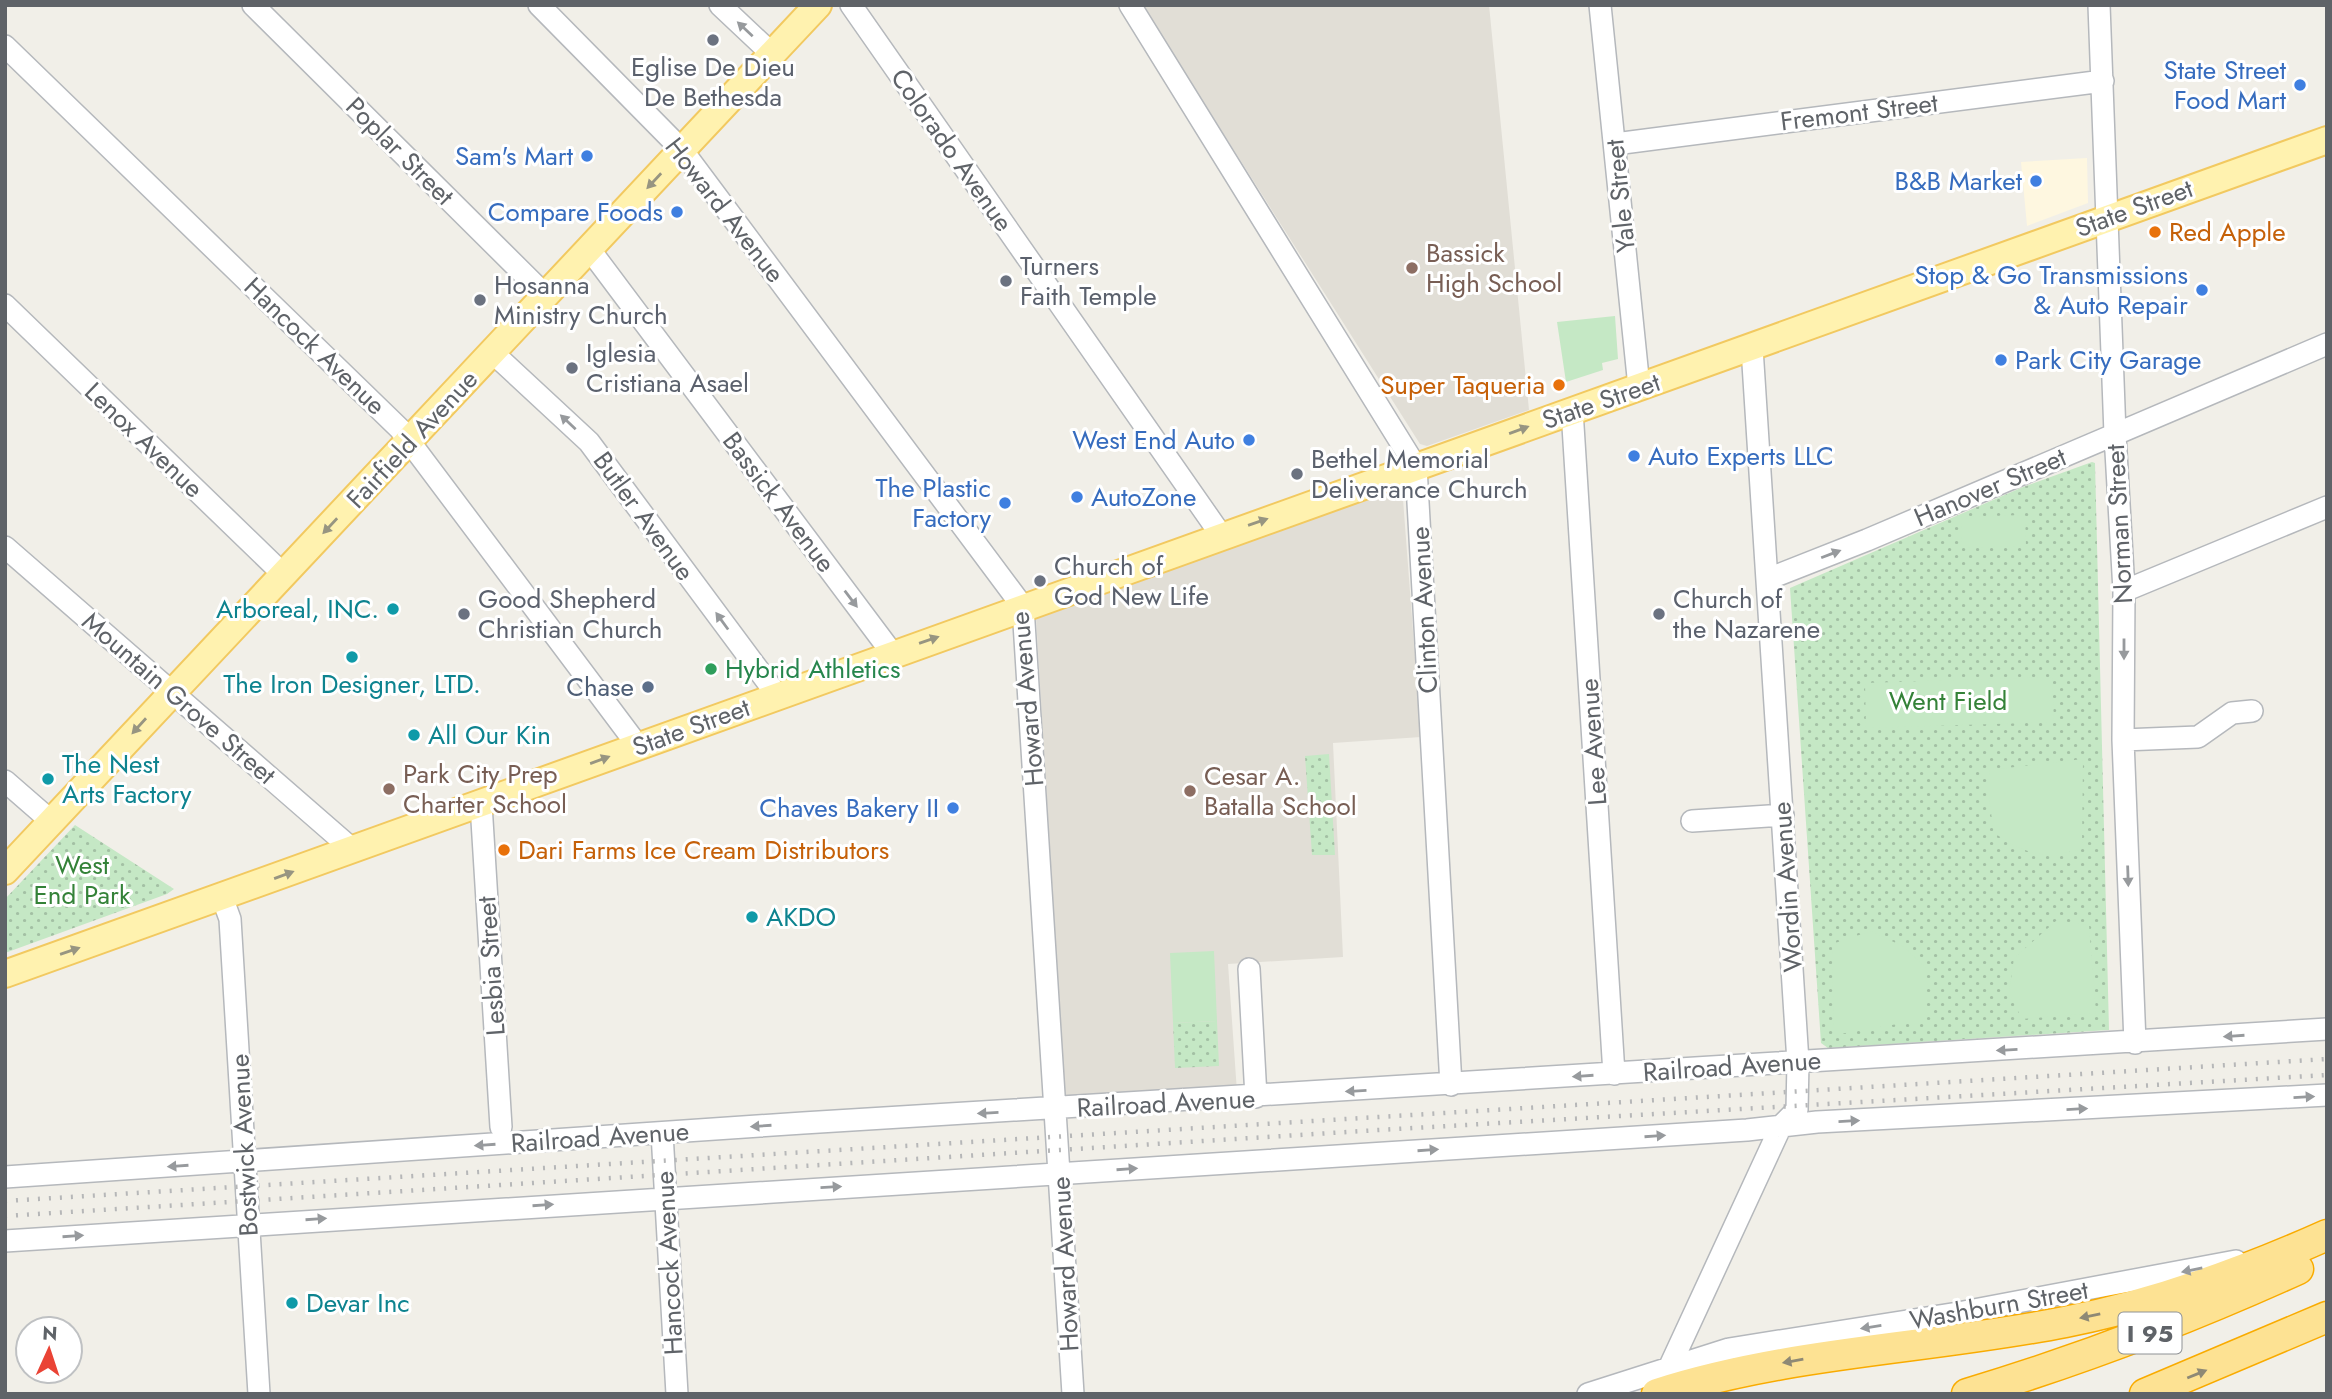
<svg xmlns="http://www.w3.org/2000/svg" width="2332" height="1399" font-family="Jost,sans-serif">
  <style>
    .commercial { fill: #fef7e0 }
    .education { fill: #e1ded6 }
    .park { fill: url(#park-dots) }
    .garden { fill: #c5e8c5 }
    .lines { fill: none; stroke-linecap: round; stroke-linejoin: round }
    .minor-casing { stroke: #b5b8bc; stroke-width: 24 }
    .major-casing { stroke: #f2c960; stroke-width: 30 }
    .highway-casing { stroke: #f9ab00; stroke-width: 33 }
    .minor { stroke: #fff; stroke-width: 21 }
    .major { stroke: #fff2af; stroke-width: 26 }
    .highway { stroke: #fde293; stroke-width: 30 }
    .rail { stroke: #b6b7b8; stroke-width: 4.5; stroke-dasharray: 2 9; stroke-linecap: butt }
    .oneway { fill: #979a9d }
    .oneway2 { fill: #979581 }
    .oneway3 { fill: #8e8975 }
    .worship-dot { fill: #6b7280; stroke: #fff; stroke-width: 2.5 }
    .shop-dot { fill: #3f7fe0; stroke: #fff; stroke-width: 2.5 }
    .food-dot { fill: #e8710a; stroke: #fff; stroke-width: 2.5 }
    .education-dot { fill: #8d6e63; stroke: #fff; stroke-width: 2.5 }
    .culture-dot { fill: #0f9aa8; stroke: #fff; stroke-width: 2.5 }
    .leisure-dot { fill: #2e9e5b; stroke: #fff; stroke-width: 2.5 }
    .service-dot { fill: #5c6f8a; stroke: #fff; stroke-width: 2.5 }
    .labels { text-anchor: middle; dominant-baseline: central; stroke-width: 6; stroke-linejoin: round; paint-order: stroke }
    .shield { fill: #fff; stroke: #8f9295; stroke-width: 2 }
    .shield-label { font-size: 24px; font-weight: bold; fill: #5f6368 }
    .worship-label { font-size: 26px; fill: #5b616d; stroke: #fff; text-anchor: start }
    .shop-label { font-size: 26px; fill: #366cbe; stroke: #fff; text-anchor: end }
    .street-label { font-size: 26px; fill: #5f6368; stroke: #fff }
    .food-label { font-size: 26px; fill: #c56008; stroke: #fff; text-anchor: start }
    .education-label { font-size: 26px; fill: #785e54; stroke: #fff; text-anchor: start }
    .culture-label { font-size: 26px; fill: #0d838f; stroke: #fff; text-anchor: start }
    .leisure-label { font-size: 26px; fill: #27864d; stroke: #fff; text-anchor: start }
    .service-label { font-size: 26px; fill: #4e5e75; stroke: #fff; text-anchor: end }
    .park-label { font-size: 26px; fill: #348238; stroke: #fff }
  </style>
  <defs>
    <pattern id="park-dots" width="8" height="8" patternUnits="userSpaceOnUse" patternTransform="scale(1.75)"><rect width="8" height="8" fill="#c5e8c5"/><path d="M2 2h.1M6 6h.1" fill="none" stroke="#a3c0a4" stroke-width="1.8" stroke-linecap="round"/></pattern>
  </defs>
  <rect width="100%" height="100%" fill="#f1efe8"/>
  <path class="commercial" d="M2087,158L2088,203L2027,226L2021,162Z"/>
  <path class="education" d="M1142,5H1489L1529,410L1427,446L1420,444Z
    M1402,486L1421,737L1333,743L1343,957L1228,964L1237,1092L1065,1098L1036,618Z"/>
  <path class="park" d="M2092,462L2095,463L2109,1030L1828,1048L1821,1043L1790,588L2023,487Z
    M1329,754L1335,855H1312L1305,756Z
    M75,825L174,889L167,894L5,953V899Z
    M1217,1021L1219,1066L1175,1068L1173,1023Z"/>
  <path class="garden" d="M1615,316L1618,359L1602,363L1603,370L1566,382L1557,322Z
    M2025,515L2026,546L1962,548L1961,517Z
    M2052,677L2054,722L1866,728L1865,683Z
    M2083,759L2082,849C2042,859 2028,855 1994,833L1989,799L1990,770Z
    M2056,921L2089,925L2096,1013L2022,1019L2009,993L2014,958Z
    M1871,931L1904,947L1926,968V1019L1834,1035L1832,944Z
    M1214,951L1217,1021L1173,1023L1170,953Z"/>
  <g class="lines">
    <defs>
      <path id="minor" d="M253,5L546,296
        M539,5L682,150L1023,607L1073,1394
        M720,5L771,53
        M851,5L1221,535
        M1130,5L1416,467L1451,1085
        M1600,5L1639,387
        M2099,5L2115,434L2124,591L2123,740L2135,1043
        M5,46L400,429L638,746
        M1615,144L2103,81
        M590,250L892,653
        M5,305L284,575
        M493,353L589,442L777,695
        M1572,410L1614,1074
        M5,547L352,849
        M1768,579L1867,540L2327,344
        M2124,591L2327,507
        M2123,740L2198,737L2232,713L2252,711
        M5,781L51,821
        M481,804L501,1127
        M1692,821L1783,815
        M222,897L230,919L259,1394
        M1249,969L1256,1097
        M662,1133L677,1394
        M5,1177L803,1123L2327,1029
        M5,1241L1747,1130L1817,1122L2327,1095
        M1588,1394L1729,1349L1958,1313L2236,1261
        M1657,1394L1781,1126L1797,1110L1798,1062L1752,348"/>
      <path id="major" d="M5,871L818,5
        M5,974L2327,140"/>
      <path id="highway" d="M1657,1394C1791,1351 1929,1349 2065,1322C2157,1304 2242,1273 2327,1235
        M1967,1394C2081,1360 2190,1318 2298,1269
        M2145,1394L2327,1317"/>
    </defs>
    <use href="#minor" class="minor-casing"/>
    <use href="#major" class="major-casing"/>
    <use href="#highway" class="highway-casing"/>
    <use href="#minor" class="minor"/>
    <use href="#major" class="major"/>
    <use href="#highway" class="highway"/>
    <path class="rail" d="M5,1201L2327,1059
      M5,1216L1379,1130L2327,1075"/>
  </g>
  <defs><path id="oneway-solid" d="M-6-.8H1V-3.2L6.5 0L1 3.2V.8H-6Z" transform="scale(1.75)"/></defs>
  <g class="oneway">
    <use href="#oneway-solid" transform="translate(745 29) rotate(-137)"/>
    <use href="#oneway-solid" transform="translate(568 422) rotate(-137)"/>
    <use href="#oneway-solid" transform="translate(1831 554) rotate(-21)"/>
    <use href="#oneway-solid" transform="translate(851 599) rotate(53)"/>
    <use href="#oneway-solid" transform="translate(722 621) rotate(-126)"/>
    <use href="#oneway-solid" transform="translate(2124 649) rotate(90)"/>
    <use href="#oneway-solid" transform="translate(2128 876) rotate(88)"/>
    <use href="#oneway-solid" transform="translate(2234 1036) rotate(176)"/>
    <use href="#oneway-solid" transform="translate(2007 1050) rotate(177)"/>
    <use href="#oneway-solid" transform="translate(1583 1076) rotate(176)"/>
    <use href="#oneway-solid" transform="translate(1356 1091) rotate(177)"/>
    <use href="#oneway-solid" transform="translate(2304 1097) rotate(-3)"/>
    <use href="#oneway-solid" transform="translate(2077 1109) rotate(-3)"/>
    <use href="#oneway-solid" transform="translate(988 1113) rotate(177)"/>
    <use href="#oneway-solid" transform="translate(1849 1121) rotate(-3)"/>
    <use href="#oneway-solid" transform="translate(761 1126) rotate(176)"/>
    <use href="#oneway-solid" transform="translate(1655 1136) rotate(-4)"/>
    <use href="#oneway-solid" transform="translate(485 1145) rotate(176)"/>
    <use href="#oneway-solid" transform="translate(1428 1150) rotate(-4)"/>
    <use href="#oneway-solid" transform="translate(178 1166) rotate(176)"/>
    <use href="#oneway-solid" transform="translate(1127 1169) rotate(-4)"/>
    <use href="#oneway-solid" transform="translate(831 1187) rotate(-3)"/>
    <use href="#oneway-solid" transform="translate(543 1205) rotate(-4)"/>
    <use href="#oneway-solid" transform="translate(316 1219) rotate(-4)"/>
    <use href="#oneway-solid" transform="translate(73 1236) rotate(-4)"/>
    <use href="#oneway-solid" transform="translate(2192 1270) rotate(169)"/>
    <use href="#oneway-solid" transform="translate(1871 1327) rotate(171)"/>
  </g>
  <g class="oneway2">
    <use href="#oneway-solid" transform="translate(654 181) rotate(133)"/>
    <use href="#oneway-solid" transform="translate(1519 430) rotate(-20)"/>
    <use href="#oneway-solid" transform="translate(1258 522) rotate(-19)"/>
    <use href="#oneway-solid" transform="translate(330 526) rotate(133)"/>
    <use href="#oneway-solid" transform="translate(929 640) rotate(-19)"/>
    <use href="#oneway-solid" transform="translate(139 726) rotate(132)"/>
    <use href="#oneway-solid" transform="translate(600 760) rotate(-20)"/>
    <use href="#oneway-solid" transform="translate(284 875) rotate(-20)"/>
    <use href="#oneway-solid" transform="translate(70 951) rotate(-19)"/>
  </g>
  <g class="oneway3">
    <use href="#oneway-solid" transform="translate(2090 1316) rotate(168)"/>
    <use href="#oneway-solid" transform="translate(1793 1361) rotate(170)"/>
    <use href="#oneway-solid" transform="translate(2197 1374) rotate(-22)"/>
  </g>
  <g class="worship-dot">
    <circle cx="713" cy="40" r="7"/>
    <circle cx="1006" cy="281" r="7"/>
    <circle cx="480" cy="300" r="7"/>
    <circle cx="572" cy="368" r="7"/>
    <circle cx="1297" cy="474" r="7"/>
    <circle cx="1040" cy="581" r="7"/>
    <circle cx="464" cy="614" r="7"/>
    <circle cx="1659" cy="614" r="7"/>
  </g>
  <g class="shop-dot">
    <circle cx="2300" cy="85" r="7"/>
    <circle cx="587" cy="156" r="7"/>
    <circle cx="2036" cy="181" r="7"/>
    <circle cx="677" cy="212" r="7"/>
    <circle cx="2202" cy="290" r="7"/>
    <circle cx="2001" cy="360" r="7"/>
    <circle cx="1249" cy="440" r="7"/>
    <circle cx="1634" cy="456" r="7"/>
    <circle cx="1077" cy="497" r="7"/>
    <circle cx="1005" cy="503" r="7"/>
    <circle cx="953" cy="808" r="7"/>
  </g>
  <g class="food-dot">
    <circle cx="2155" cy="232" r="7"/>
    <circle cx="1559" cy="385" r="7"/>
    <circle cx="504" cy="850" r="7"/>
  </g>
  <g class="education-dot">
    <circle cx="1412" cy="268" r="7"/>
    <circle cx="389" cy="789" r="7"/>
    <circle cx="1190" cy="791" r="7"/>
  </g>
  <g class="culture-dot">
    <circle cx="393" cy="609" r="7"/>
    <circle cx="352" cy="657" r="7"/>
    <circle cx="414" cy="735" r="7"/>
    <circle cx="48" cy="779" r="7"/>
    <circle cx="752" cy="917" r="7"/>
    <circle cx="292" cy="1303" r="7"/>
  </g>
  <circle class="leisure-dot" cx="711" cy="669" r="7"/>
  <circle class="service-dot" cx="648" cy="687" r="7"/>
  <g class="labels">
    <rect class="shield" x="2118.5" y="1312.5" width="63" height="41" rx="5"/>
    <g class="shield-label">
      <text x="2150" y="1333">I 95</text>
    </g>
    <g class="worship-label">
      <text x="713" y="67" text-anchor="middle">Eglise De Dieu<tspan x="713" dy="30">De Bethesda</tspan></text>
      <text x="1020" y="266">Turners<tspan x="1020" dy="30">Faith Temple</tspan></text>
      <text x="494" y="285">Hosanna<tspan x="494" dy="30">Ministry Church</tspan></text>
      <text x="586" y="353">Iglesia<tspan x="586" dy="30">Cristiana Asael</tspan></text>
      <text x="1311" y="459">Bethel Memorial<tspan x="1311" dy="30">Deliverance Church</tspan></text>
      <text x="1054" y="566">Church of<tspan x="1054" dy="30">God New Life</tspan></text>
      <text x="478" y="599">Good Shepherd<tspan x="478" dy="30">Christian Church</tspan></text>
      <text x="1673" y="599">Church of<tspan x="1673" dy="30">the Nazarene</tspan></text>
    </g>
    <g class="shop-label">
      <text x="2286" y="70">State Street<tspan x="2286" dy="30">Food Mart</tspan></text>
      <text x="573" y="156">Sam's Mart</text>
      <text x="2022" y="181">B&amp;B Market</text>
      <text x="663" y="212">Compare Foods</text>
      <text x="2188" y="275">Stop &amp; Go Transmissions<tspan x="2188" dy="30">&amp; Auto Repair</tspan></text>
      <text x="2015" y="360" text-anchor="start">Park City Garage</text>
      <text x="1235" y="440">West End Auto</text>
      <text x="1648" y="456" text-anchor="start">Auto Experts LLC</text>
      <text x="991" y="488">The Plastic<tspan x="991" dy="30">Factory</tspan></text>
      <text x="1091" y="497" text-anchor="start">AutoZone</text>
      <text x="939" y="808">Chaves Bakery II</text>
    </g>
    <g class="street-label">
      <text transform="translate(1859 112) rotate(-7)">Fremont Street</text>
      <text transform="translate(952 150) rotate(55)">Colorado Avenue</text>
      <text transform="translate(400 151) rotate(45)">Poplar Street</text>
      <text transform="translate(1620 196) rotate(-96)">Yale Street</text>
      <text transform="translate(2134 208) rotate(-20)">State Street</text>
      <text transform="translate(725 210) rotate(52)">Howard Avenue</text>
      <text transform="translate(315 346) rotate(44)">Hancock Avenue</text>
      <text transform="translate(1601 401) rotate(-19)">State Street</text>
      <text transform="translate(412 439) rotate(-47)">Fairfield Avenue</text>
      <text transform="translate(144 440) rotate(44)">Lenox Avenue</text>
      <text transform="translate(1990 487) rotate(-23)">Hanover Street</text>
      <text transform="translate(779 502) rotate(53)">Bassick Avenue</text>
      <text transform="translate(644 516) rotate(54)">Butler Avenue</text>
      <text transform="translate(2119 524) rotate(-93)">Norman Street</text>
      <text transform="translate(1424 610) rotate(-93)">Clinton Avenue</text>
      <text transform="translate(179 698) rotate(41)">Mountain Grove Street</text>
      <text transform="translate(1027 699) rotate(-95)">Howard Avenue</text>
      <text transform="translate(691 727) rotate(-20)">State Street</text>
      <text transform="translate(1593 742) rotate(-94)">Lee Avenue</text>
      <text transform="translate(1787 887) rotate(-94)">Wordin Avenue</text>
      <text transform="translate(491 966) rotate(-94)">Lesbia Street</text>
      <text transform="translate(1732 1066) rotate(-4)">Railroad Avenue</text>
      <text transform="translate(1166 1103) rotate(-3)">Railroad Avenue</text>
      <text transform="translate(600 1137) rotate(-4)">Railroad Avenue</text>
      <text transform="translate(244 1145) rotate(-93)">Bostwick Avenue</text>
      <text transform="translate(669 1263) rotate(-93)">Hancock Avenue</text>
      <text transform="translate(1065 1264) rotate(-93)">Howard Avenue</text>
      <text transform="translate(1999 1305) rotate(-10)">Washburn Street</text>
    </g>
    <g class="food-label">
      <text x="2169" y="232">Red Apple</text>
      <text x="1545" y="385" text-anchor="end">Super Taqueria</text>
      <text x="518" y="850">Dari Farms Ice Cream Distributors</text>
    </g>
    <g class="education-label">
      <text x="1426" y="253">Bassick<tspan x="1426" dy="30">High School</tspan></text>
      <text x="403" y="774">Park City Prep<tspan x="403" dy="30">Charter School</tspan></text>
      <text x="1204" y="776">Cesar A.<tspan x="1204" dy="30">Batalla School</tspan></text>
    </g>
    <g class="culture-label">
      <text x="379" y="609" text-anchor="end">Arboreal, INC.</text>
      <text x="352" y="684" text-anchor="middle">The Iron Designer, LTD.</text>
      <text x="428" y="735">All Our Kin</text>
      <text x="62" y="764">The Nest<tspan x="62" dy="30">Arts Factory</tspan></text>
      <text x="766" y="917">AKDO</text>
      <text x="306" y="1303">Devar Inc</text>
    </g>
    <g class="leisure-label">
      <text x="725" y="669">Hybrid Athletics</text>
    </g>
    <g class="service-label">
      <text x="634" y="687">Chase</text>
    </g>
    <g class="park-label">
      <text x="1948" y="701">Went Field</text>
      <text x="82" y="865">West<tspan x="82" dy="30">End Park</tspan></text>
    </g>
  </g>
  <rect width="2332" height="1399" fill="none" stroke="#5f6368" stroke-width="14"/>
  <g transform="translate(49 1350) rotate(3)"><circle r="33" fill="#ffffff" stroke="#bfc1c3" stroke-width="2"/>
  <path d="M0-5L12 26L0 18L-12 26Z" fill="#ea4335"/>
  <text y="-10" font-size="19" font-weight="bold" text-anchor="middle" fill="#5f6368">N</text>
  </g>
</svg>
